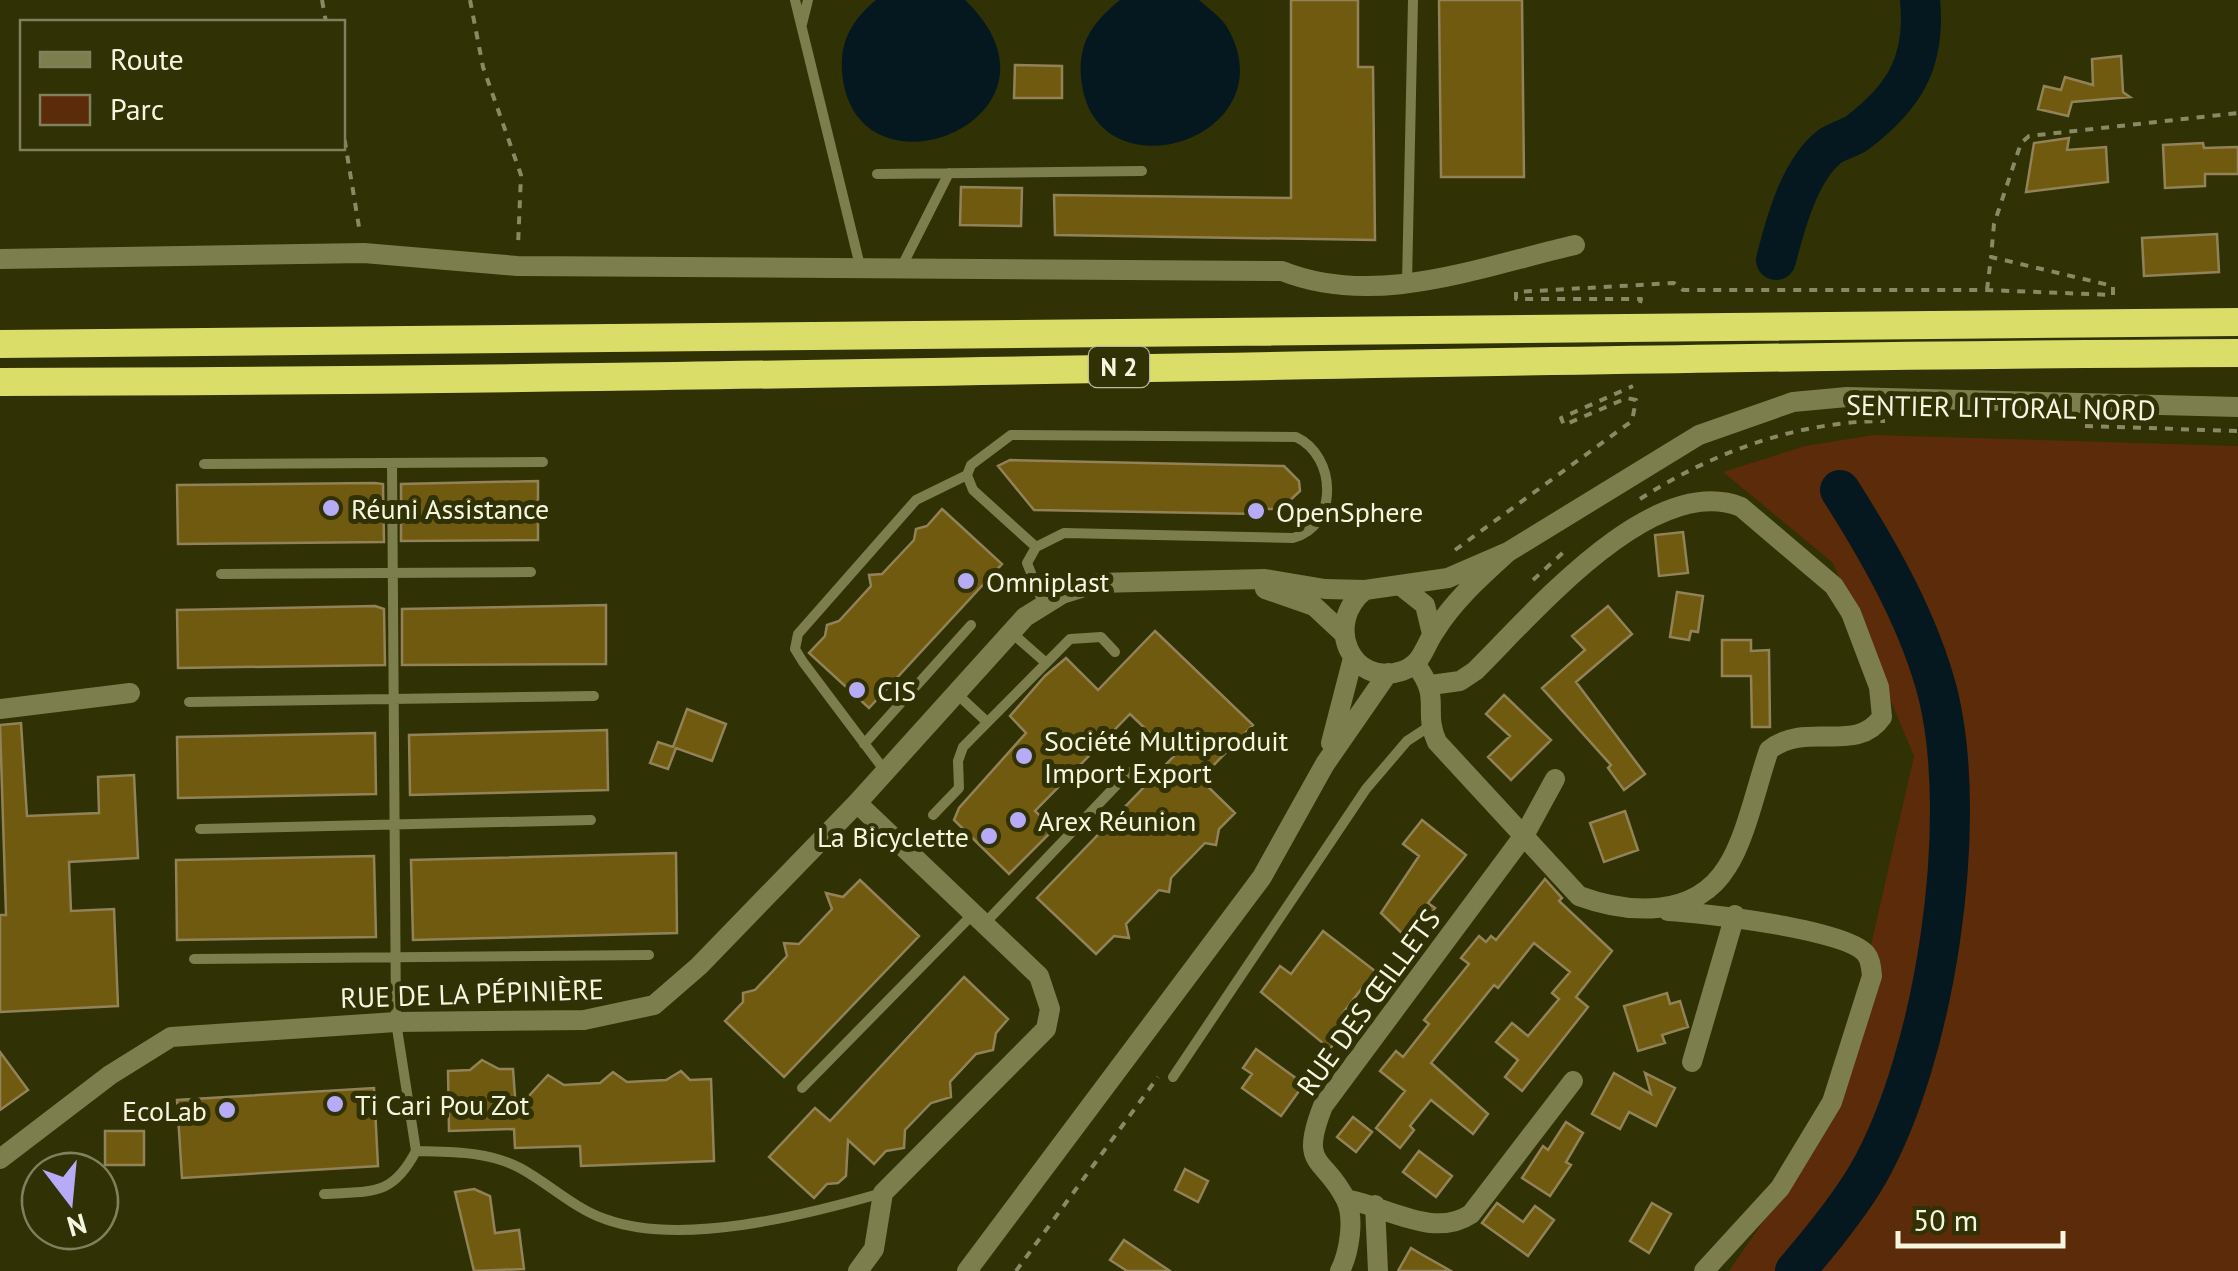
<svg xmlns="http://www.w3.org/2000/svg" width="2238" height="1271" font-family="'PT Sans',sans-serif">
  <style>
    .green { fill: #5c2b09 }
    .water { fill: #051820 }
    .lines { fill: none; stroke-linecap: round; stroke-linejoin: round }
    .river { stroke: #051820; stroke-width: 40 }
    .building { fill: #705a0f; stroke: #928258; stroke-width: 2.5 }
    .path { stroke: #888965; stroke-width: 4; stroke-dasharray: 8 8; stroke-linecap: butt }
    .service { stroke: #7c7e4e; stroke-width: 10 }
    .minor { stroke: #7c7e4e; stroke-width: 20 }
    .tertiary { stroke: #7c7e4e; stroke-width: 20 }
    .trunk { stroke: #dadd68; stroke-width: 28 }
    .poi-dot { fill: #b7abf8; stroke: #303104; stroke-width: 4 }
    .labels { text-anchor: middle; dominant-baseline: central; stroke-width: 10; stroke-linejoin: round; paint-order: stroke }
    .shield { fill: #303104; stroke: #babb9d; stroke-width: 2.5 }
    .shield-label { font-size: 25px; font-weight: bold; fill: #f5f6df }
    .street-label { font-size: 28px; fill: #f5f6df; stroke: #303104 }
    .poi-label { font-size: 28px; fill: #f5f6df; stroke: #303104; text-anchor: start }
  </style>
  <rect width="100%" height="100%" fill="#303104"/>
  <path class="green" d="M1874,435L2238,446V1271H1729L1830,1125L1914,756L1833,563L1723,472L1805,446Z"/>
  <path class="water" d="M876,0H965C1087,117 854,212 842,72C840,41 852,20 876,0Z
    M1120,0H1199C1208,8 1221,17 1227,27C1292,139 1091,202 1081,77C1078,42 1094,21 1120,0Z"/>
  <g class="lines">
    <path class="river" d="M1776,260C1785,225 1799,171 1829,147C1837,141 1848,139 1857,133C1905,97 1926,61 1920,0
      M1795,1271C1821,1241 1848,1208 1868,1174C1935,1057 1970,825 1938,694C1919,621 1880,553 1840,490"/>
  </g>
  <path class="building" d="M1291,0H1358V67H1373L1375,240L1055,235L1054,195L1291,198Z
    M1439,0H1522L1524,177H1441Z
    M2121,56L2123,92L2130,97L2072,102L2068,116L2038,109L2044,86L2061,90L2065,77L2093,85L2092,59Z
    M1015,65L1062,66V98H1014Z
    M2069,138L2067,150L2106,147L2108,182L2026,192L2034,143Z
    M2203,143L2204,148L2238,147V174H2205V186L2165,188L2163,145Z
    M961,187L1022,188L1021,226L960,225Z
    M2217,234L2219,272L2144,276L2142,238Z
    M1010,460L1284,466L1299,481L1300,491L1287,503V509H1260V514L1034,510L998,466Z
    M538,481V540L401,541V484Z
    M375,483L383,484L384,542L178,544L177,485Z
    M942,509L1002,564L869,708L809,653L825,636L827,625L839,621L871,586L869,575L882,574L914,540L916,529L927,526Z
    M1683,532L1688,573L1659,576L1655,535Z
    M1677,592L1703,596L1698,632L1691,631L1689,640L1670,637Z
    M606,605V664L402,665V609Z
    M375,606L384,609L385,665L178,668L177,610Z
    M1608,606L1632,634L1576,682L1645,774L1624,790L1608,768L1611,765L1542,688L1585,650L1572,636Z
    M1155,631L1253,725L1200,779L1235,813L1219,829L1216,845L1205,843L1171,878L1169,892L1159,890L1126,924L1129,938L1114,936L1096,954L1037,898L1174,756L1130,714L1035,811L1054,829L1009,874L954,820L959,808L1026,733L1010,716L1045,676L1066,658L1098,690Z
    M1722,640H1751V651L1769,650L1770,727H1752L1751,676H1722Z
    M1504,695L1551,740L1511,780L1488,757L1510,736L1486,714Z
    M687,709L726,724L712,761L676,748L668,769L650,763L658,742L673,747Z
    M21,723L27,816L99,813L98,777L134,775L138,858L69,862L71,911L114,909L118,1006L0,1012V915H6L0,725Z
    M607,730L608,790L410,795L409,735Z
    M375,733L376,794L178,798L177,737Z
    M1625,811L1638,850L1604,862L1590,823Z
    M1422,820L1466,855L1428,903L1435,908L1410,941L1381,913L1419,856L1403,844Z
    M676,853L677,933L413,940L411,860Z
    M374,856L376,937L177,940L176,860Z
    M1545,879L1562,898L1559,901L1612,951L1576,997L1588,1007L1522,1091L1505,1077L1518,1060L1496,1042L1512,1023L1528,1036L1559,999L1552,993L1570,972L1534,943L1498,988L1494,985L1431,1063L1488,1114L1473,1134L1431,1100L1410,1126L1414,1130L1400,1148L1376,1128L1405,1091L1380,1071L1396,1051L1403,1057L1429,1024L1424,1020L1469,964L1461,958L1479,936L1486,942L1491,936L1496,940Z
    M860,880L919,936L784,1077L725,1021L743,1002V993L755,990L787,956L784,943L799,944L832,909L826,893L843,897Z
    M1323,931L1375,971L1343,1013L1351,1019L1330,1049L1261,992L1280,966L1291,974Z
    M964,977L1008,1019L996,1033L993,1050L976,1054L950,1082L951,1097L931,1103L905,1130L904,1148L886,1151L874,1164L848,1140L846,1176L838,1183L827,1184L814,1198L769,1157L815,1108L830,1121Z
    M1667,993L1670,1004L1680,1001L1688,1027L1662,1035L1665,1043L1638,1051L1624,1006Z
    M1256,1049L1304,1084L1281,1116L1242,1088L1252,1074L1243,1068Z
    M0,1052L28,1090L0,1110Z
    M482,1060L499,1069H513L516,1110L548,1075L564,1085L600,1083L613,1072L627,1082L666,1080L681,1071L690,1080L711,1079L714,1161L581,1166L580,1146L515,1148L514,1129L449,1131L448,1071L470,1070Z
    M1614,1073L1651,1094L1645,1073L1675,1088L1656,1126L1629,1112L1620,1129L1592,1114Z
    M374,1088L378,1166L182,1178L177,1100Z
    M1353,1117L1372,1132L1356,1152L1337,1137Z
    M1566,1122L1583,1133L1566,1162L1571,1165L1550,1196L1522,1178L1543,1146L1548,1150Z
    M105,1131H144V1165H105Z
    M1419,1151L1452,1176L1436,1197L1403,1172Z
    M1185,1169L1208,1181L1198,1202L1175,1190Z
    M474,1189L490,1196L495,1233L519,1230L524,1269L474,1271L455,1192Z
    M1497,1203L1523,1222L1535,1206L1554,1220L1528,1256L1482,1223Z
    M1652,1203L1671,1214L1649,1253L1630,1241Z
    M1124,1240L1170,1271H1127L1110,1260Z
    M1411,1248L1421,1254L1451,1271H1398Z"/>
  <g class="lines">
    <path class="path" d="M322,0L326,22
      M470,0L483,67L521,175L518,246
      M342,124L360,233
      M1987,290L1991,257
      M1640,303L1641,299H1516V292L1674,283L1683,290H1987L2113,295V286L1991,257L1994,224L2021,143L2029,136L2238,113
      M2085,426L2238,431
      M1640,499C1713,452 1798,421 1885,421
      M1455,550L1632,421L1636,400L1627,398L1564,425L1561,418L1633,386
      M1533,580L1567,549
      M1016,1271L1158,1077"/>
    <path class="service" d="M795,0L861,270
      M802,24L808,0
      M877,174L1142,171
      M900,270L949,173
      M1407,283L1413,0
      M392,463L396,1022L416,1151
      M204,464L543,462
      M1036,547L973,490L967,475L971,465L1011,435L1296,437C1337,456 1339,526 1293,538L1064,533L1036,547L1027,563L1043,603
      M221,574L531,572
      M1012,633L1045,662
      M957,694L986,721
      M189,702L594,696
      M864,744L971,625
      M885,771L803,662L795,649L798,634L916,500L967,475
      M933,815L959,788L958,761L963,747L1070,639L1101,637L1115,652
      M200,829L591,820
      M985,923L1129,772
      M194,959L649,955
      M1173,1077L1366,789L1407,741L1430,726
      M802,1088L972,915
      M416,1151C452,1152 487,1151 520,1168C548,1183 575,1209 605,1219C681,1247 806,1215 882,1193
      M324,1194C372,1191 392,1197 416,1151"/>
    <path class="minor" d="M0,259L364,253L517,266L1282,271C1377,309 1482,266 1575,245
      M1265,589L1314,606L1343,633
      M1415,664C1443,699 1422,709 1437,742L1579,896C1628,914 1695,919 1727,867C1746,838 1757,784 1769,750C1807,720 1856,755 1882,717L1879,687L1851,613L1834,586L1741,507C1652,471 1531,616 1475,671L1460,681L1431,685
      M0,709L130,693
      M857,803L1039,976L1050,1009L1046,1029L883,1193L874,1249L858,1271
      M1668,911C1702,913 1847,929 1866,954C1871,960 1871,968 1872,976L1832,1102L1780,1188L1704,1271
      M1692,1062L1735,915
      M0,1159L110,1075L171,1037L396,1022L584,1020L654,1005L699,966L857,803L1025,617L1062,594L1097,583L1265,579L1325,589L1365,590
      M1346,1199C1387,1207 1434,1239 1471,1214L1573,1081
      M1375,1205L1378,1271
      M1340,1271C1349,1253 1355,1219 1346,1200C1325,1156 1298,1169 1323,1106L1525,834L1555,779"/>
    <path class="tertiary" d="M1508,552C1482,576 1454,600 1435,631C1424,646 1423,664 1402,671C1351,688 1323,623 1365,590L1448,578L1508,552L1699,435L1793,402L1847,397L2238,407
      M1401,586L1425,605L1432,634
      M1331,743L1353,658
      M967,1271L1262,877L1325,764L1388,673"/>
    <path class="trunk" d="M0,344L2238,322
      M0,382C746,381 1492,357 2238,353"/>
  </g>
  <g class="poi-dot">
    <circle cx="331" cy="508" r="10"/>
    <circle cx="1256" cy="511" r="10"/>
    <circle cx="966" cy="581" r="10"/>
    <circle cx="857" cy="690" r="10"/>
    <circle cx="1024" cy="756" r="10"/>
    <circle cx="1018" cy="820" r="10"/>
    <circle cx="989" cy="836" r="10"/>
    <circle cx="335" cy="1104" r="10"/>
    <circle cx="227" cy="1110" r="10"/>
  </g>
  <g class="labels">
    <rect class="shield" x="1089" y="347" width="60" height="40" rx="8"/>
    <g class="shield-label">
      <text x="1119" y="367">N 2</text>
    </g>
    <g class="street-label">
      <text transform="translate(2001 407) rotate(1)">SENTIER LITTORAL NORD</text>
      <text transform="translate(472 993) rotate(-2)">RUE DE LA PÉPINIÈRE</text>
      <text transform="translate(1368 1002) rotate(-54)">RUE DES ŒILLETS</text>
    </g>
    <g class="poi-label">
      <text x="351" y="508">Réuni Assistance</text>
      <text x="1276" y="511">OpenSphere</text>
      <text x="986" y="581">Omniplast</text>
      <text x="877" y="690">CIS</text>
      <text x="1044" y="740">Société Multiproduit<tspan x="1044" dy="32">Import Export</tspan></text>
      <text x="1038" y="820">Arex Réunion</text>
      <text x="969" y="836" text-anchor="end">La Bicyclette</text>
      <text x="355" y="1104">Ti Cari Pou Zot</text>
      <text x="207" y="1110" text-anchor="end">EcoLab</text>
    </g>
  </g>
  <rect x="20" y="20" width="325" height="130" fill="#303104" stroke="#7f805c" stroke-width="2.5"/>
  <rect x="40" y="52" width="50" height="15" fill="#7c7e4e" stroke="#7f805c" stroke-width="2.5"/>
  <text x="110" y="70" font-size="30" fill="#f5f6df">Route</text>
  <rect x="40" y="95" width="50" height="30" fill="#5c2b09" stroke="#7f805c" stroke-width="2.5"/>
  <text x="110" y="120" font-size="30" fill="#f5f6df">Parc</text>
  <g transform="translate(70 1201) rotate(164)"><circle r="48" fill="#303104" stroke="#7f805c" stroke-width="2.5"/>
  <path d="M0-8L18 38L0 25L-18 38Z" fill="#b7abf8"/>
  <text y="-15" font-size="28" font-weight="bold" text-anchor="middle" fill="#f5f6df">N</text>
  </g>
  <path d="M1898 1231v15h165v-15" fill="none" stroke="#f5f6df" stroke-width="5"/>
  <text x="1913" y="1231" font-size="30" fill="#f5f6df" stroke="#303104" stroke-width="8" paint-order="stroke">50 m</text>
</svg>
